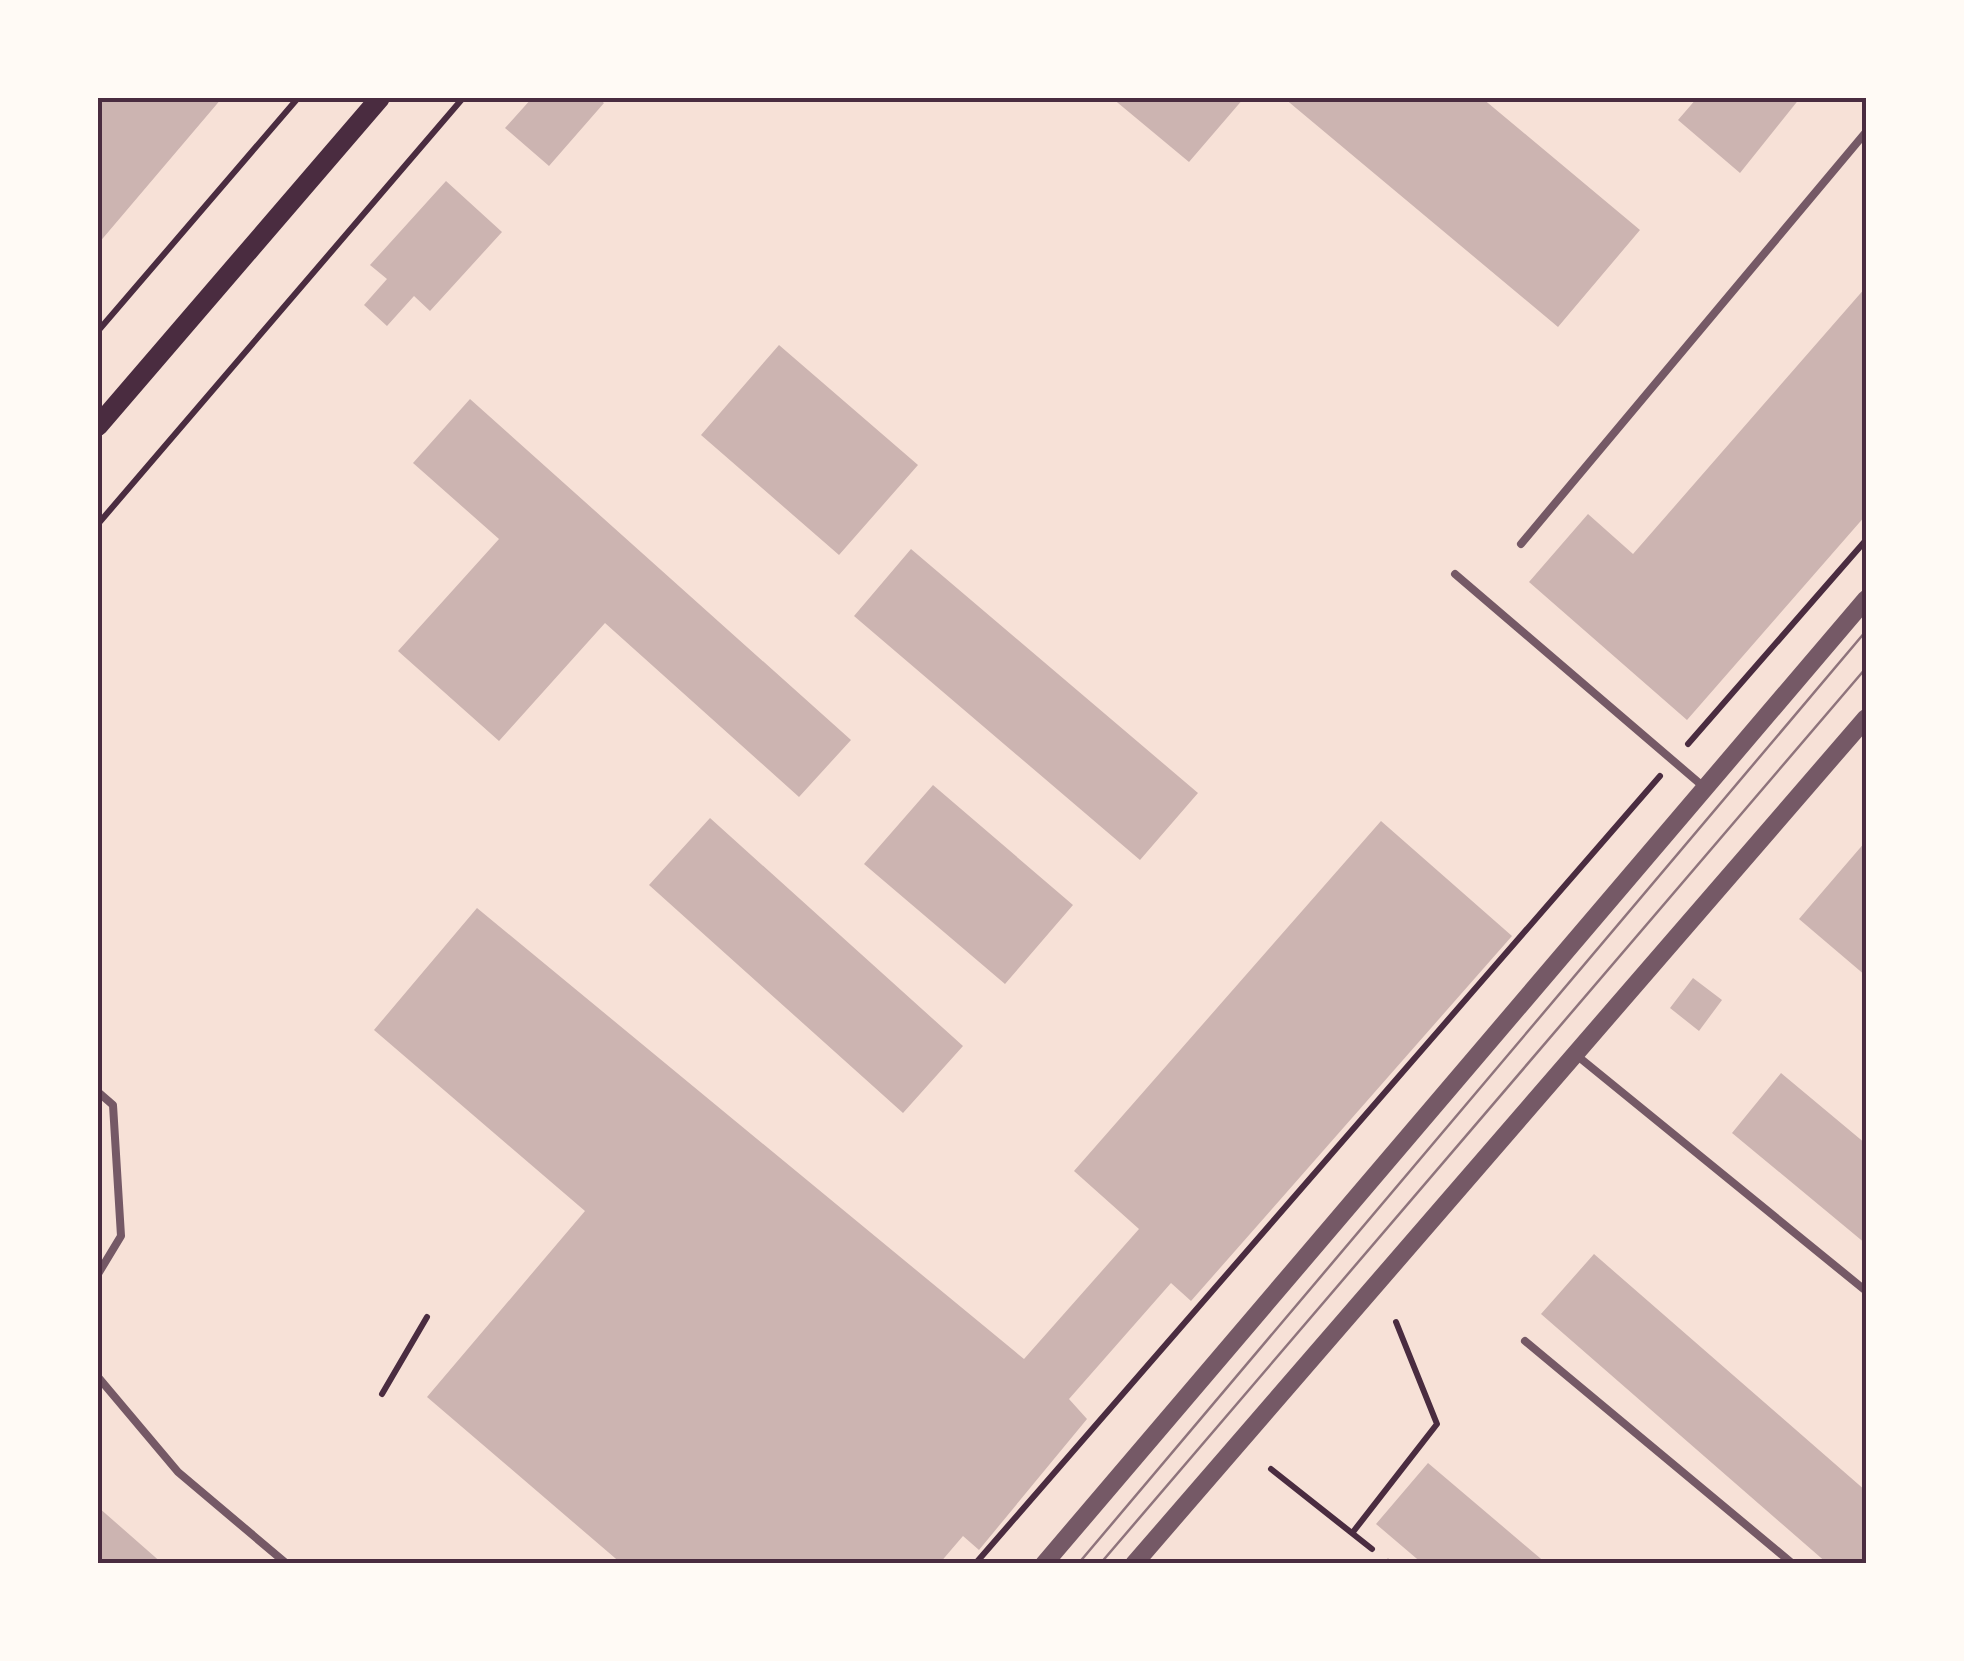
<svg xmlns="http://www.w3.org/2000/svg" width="1964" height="1661" font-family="Inter,sans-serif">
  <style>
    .building { fill: #ccb4b1 }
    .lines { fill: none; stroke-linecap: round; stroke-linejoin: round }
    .path { stroke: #4a2c40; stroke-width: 6 }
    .service { stroke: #755966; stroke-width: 8 }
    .tertiary { stroke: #755966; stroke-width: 18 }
    .secondary { stroke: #4a2c40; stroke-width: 20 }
    .tram { stroke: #8f747c; stroke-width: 2.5 }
    .neatline { fill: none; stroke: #4a2c40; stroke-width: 4 }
  </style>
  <rect width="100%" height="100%" fill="#f7e1d7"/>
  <path class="building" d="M98,98H222L98,244Z
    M532,98H598L604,103L549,166L505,128Z
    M1112,98H1244L1189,162Z
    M1284,98H1482L1640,230L1558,327Z
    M1697,98H1800L1740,173L1678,120Z
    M446,181L502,232L430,311L414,296L387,326L364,305L387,279L370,265Z
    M1866,287V515L1687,720L1529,582L1588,514L1633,554Z
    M779,345L918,465L839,555L701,435Z
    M470,399L851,740L799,797L605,623L499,741L398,651L499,539L413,463Z
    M911,549L1198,793L1140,860L854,616Z
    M933,785L1073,905L1005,984L864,864Z
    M710,818L963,1046L903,1113L649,885Z
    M1381,821L1512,936L1191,1301L1171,1283L1069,1399L1087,1419L979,1550L963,1536L939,1564H622L427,1397L585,1211L374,1030L477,908L1024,1359L1139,1229L1074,1171Z
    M1866,841V976L1799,919Z
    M1693,978L1722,1000L1699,1031L1670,1008Z
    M1781,1073L1866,1144V1244L1732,1133Z
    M1594,1254L1866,1491V1564H1828L1541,1314Z
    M1428,1463L1547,1564H1423L1376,1524Z
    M98,1507L163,1564H98Z"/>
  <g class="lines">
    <path class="path" d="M98,331L298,98
      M98,524L463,98
      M1688,744L1866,540
      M382,1394L427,1317
      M1271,1469L1372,1549
      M1353,1532L1437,1424L1396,1322
      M975,1564L1660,776"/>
    <path class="service" d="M1521,544L1866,132
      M1455,574L1705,788
      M1575,1054L1866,1291
      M98,1092L113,1105L121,1236L98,1274
      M1525,1341L1793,1564
      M98,1377L178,1472L287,1564
      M1388,1563L1389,1564"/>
    <path class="tertiary" d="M1044,1564L1866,599
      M1134,1564L1866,718"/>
    <path class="secondary" d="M98,426L380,98"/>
    <path class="tram" d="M1078,1564L1866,631
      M1100,1564L1866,668"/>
  </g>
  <rect width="1964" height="1661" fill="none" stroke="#fffaf5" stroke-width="200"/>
  <rect x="100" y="100" width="1764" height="1461" class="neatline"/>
</svg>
